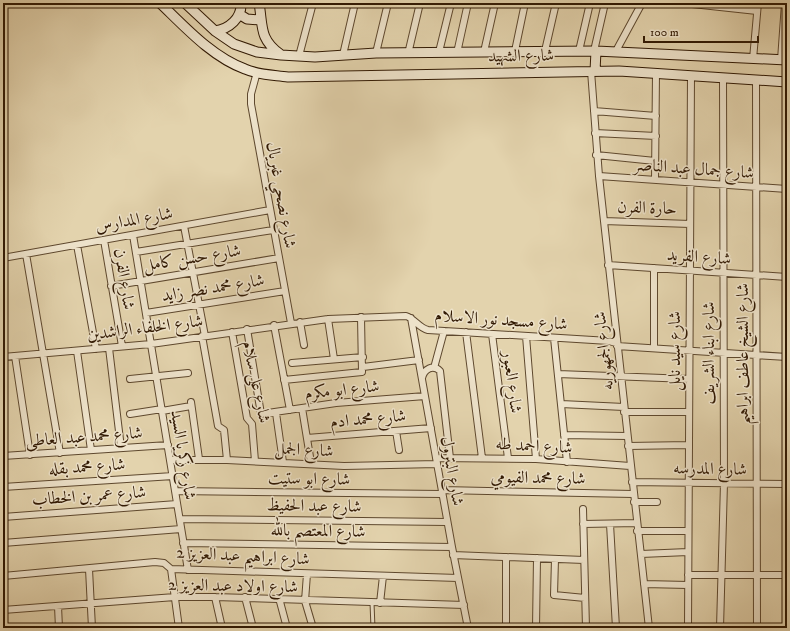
<svg xmlns="http://www.w3.org/2000/svg" width="790" height="631" font-family="'IM FELL DW Pica',Amiri,serif">
  <style>
    .lines { fill: none; stroke-linecap: round; stroke-linejoin: round }
    .lane-casing { stroke: #5e482e; stroke-width: 5 }
    .street-casing { stroke: #5e482e; stroke-width: 8 }
    .secondary-casing { stroke: #311903; stroke-width: 11 }
    .lane { stroke: #ede2ca; stroke-width: 3 }
    .street { stroke: #ede2ca; stroke-width: 6 }
    .secondary { stroke: #ede2ca; stroke-width: 9 }
    .labels { text-anchor: middle; dominant-baseline: central; stroke-width: 3; stroke-linejoin: round; paint-order: stroke }
    .street-label { font-size: 17px; fill: #311903; stroke: #ede2ca }
  </style>
  <rect width="100%" height="100%" fill="#e3d3ad"/>
  <filter id="stains"><feTurbulence type="fractalNoise" baseFrequency=".005" numOctaves="4"/><feColorMatrix values="0 0 0 0 .2 0 0 0 0 .09 0 0 0 0 .02 0 0 0 .5 -.17"/></filter>
  <radialGradient id="worn" r=".72"><stop offset=".6" stop-color="#630" stop-opacity="0"/><stop offset="1" stop-color="#630" stop-opacity=".3"/></radialGradient>
  <g class="lines">
    <defs>
      <path id="lane" d="M372,603L373,628"/>
      <path id="street" d="M683,3L757,11
        M515,51L525,3
        M545,51L556,3
        M579,51L590,3
        M594,51L605,3
        M616,51L642,3
        M439,52L451,3
        M484,52L495,3
        M376,53L388,3
        M457,53L468,3
        M408,54L420,3
        M343,55L355,3
        M299,56L313,3
        M753,59L758,3
        M781,60L785,3
        M591,71L599,176L649,628
        M257,72L251,94V104L291,323
        M756,80L757,628
        M594,111L656,116
        M595,133L656,136
        M596,155L655,161
        M599,176L787,189
        M655,180L656,72
        M604,221L690,224
        M184,226L205,336
        M133,235L188,570
        M104,240L122,346
        M77,245L96,349
        M136,252L273,230
        M26,254L60,453
        M3,258L270,210
        M608,265L787,277
        M111,286L279,258
        M146,313L285,291
        M411,318L452,547L468,628
        M328,319L334,359
        M300,322L304,345
        M274,325L290,410
        M247,329L261,414L336,403L425,396
        M232,332L247,418L252,424L255,461
        M466,332L482,458
        M492,334L508,458
        M202,336L218,426L224,430L227,460
        M526,336L536,459
        M554,338L567,462
        M109,348L121,448
        M654,348V268
        M77,351L91,450
        M15,356L30,455
        M3,357L151,344L328,319L406,316C415,319 419,328 428,330L609,341L616,343L617,346L787,357
        M292,363L363,357
        M363,367L419,360
        M434,368L444,331
        M558,374L689,379
        M422,378C424,369 433,364 440,371L450,458
        M130,379L188,373
        M284,380L362,372L361,317
        M191,402L199,459
        M561,404L624,407
        M302,408L311,463
        M162,411L191,406
        M624,412H689
        M276,413L283,462
        M130,414L162,409
        M396,431L399,450
        M564,435L627,436
        M307,438L431,428
        M628,446L689,445
        M3,456L168,445
        M436,458L536,459L630,466
        M170,460H227L344,466L437,464
        M632,482L787,484
        M3,487L173,476
        M442,490L633,494
        M175,491L442,494
        M634,502H657
        M583,509L586,628
        M3,517L177,504
        M180,519L447,522
        M583,524L637,523
        M610,524L616,628
        M637,531H688
        M3,543L181,529
        M183,543L452,547
        M641,554L688,552
        M453,555L584,560
        M506,557V628
        M555,559L554,595L585,598
        M89,569L92,628
        M171,569L179,628
        M307,574L305,601L313,628
        M688,575H787
        M3,576L155,562L164,563L171,569L458,578
        M644,584L688,585
        M215,597L222,628
        M245,597L253,628
        M279,598L287,628
        M380,603L383,576
        M58,606L59,628
        M3,610L175,597H215L464,605
        M536,628L537,558
        M688,628L691,75
        M720,628L724,483L723,77"/>
      <path id="secondary" d="M160,3C185,27 212,57 245,69C258,75 274,75 288,77L619,71L787,82
        M185,3L215,31L234,44L257,52L281,55L315,57L376,53L596,51L787,60
        M259,3C263,26 259,39 280,54
        M239,14L247,19L261,20
        M215,31C229,29 242,18 241,3
        M595,71L596,51"/>
    </defs>
    <use href="#lane" class="lane-casing"/>
    <use href="#street" class="street-casing"/>
    <use href="#secondary" class="secondary-casing"/>
    <use href="#lane" class="lane"/>
    <use href="#street" class="street"/>
    <use href="#secondary" class="secondary"/>
  </g>
  <g class="labels">
    <g class="street-label">
      <text transform="translate(521 56) rotate(-1)">شارع الشهيد</text>
      <text transform="translate(694 169) rotate(4)">شارع جمال عبد الناصر</text>
      <text transform="translate(281 195) rotate(80)">شارع نصحي غبريال</text>
      <text transform="translate(647 208) rotate(2)">حارة الفرن</text>
      <text transform="translate(134 220) rotate(-10)">شارع المدارس</text>
      <text transform="translate(699 257) rotate(4)">شارع الفريد</text>
      <text transform="translate(192 258) rotate(-9)">شارع حسن كامل</text>
      <text transform="translate(124 279) rotate(81)">شارع الفرن</text>
      <text transform="translate(213 288) rotate(-9)">شارع محمد نصر زايد</text>
      <text transform="translate(501 320) rotate(4)">شارع مسجد نور الاسلام</text>
      <text transform="translate(145 328) rotate(-7)">شارع الخلفاء الراشدين</text>
      <text transform="translate(604 351) rotate(-96)">شارع الجمهوريه</text>
      <text transform="translate(675 351) rotate(-90)">شارع سيد نايل</text>
      <text transform="translate(709 353) rotate(-90)">شارع ابناء الشريف</text>
      <text transform="translate(743 354) rotate(-90)">شارع الشيخ عاطف ابراهيم</text>
      <text transform="translate(256 382) rotate(78)">شارع على سلام</text>
      <text transform="translate(512 382) rotate(83)">شارع العبور</text>
      <text transform="translate(342 390) rotate(-6)">شارع ابو مكرم</text>
      <text transform="translate(368 419) rotate(-5)">شارع محمد ادم</text>
      <text transform="translate(84 437) rotate(-4)">شارع محمد عبد العاطى</text>
      <text transform="translate(534 446) rotate(3)">شارع احمد طه</text>
      <text transform="translate(304 450) rotate(3)">شارع الجمل</text>
      <text transform="translate(183 455) rotate(81)">شارع زكريا السيد</text>
      <text transform="translate(87 467) rotate(-4)">شارع محمد بقله</text>
      <text transform="translate(710 469) rotate(1)">شارع المدرسه</text>
      <text transform="translate(452 471) rotate(80)">شارع البترول</text>
      <text transform="translate(538 478) rotate(1)">شارع محمد الفيومي</text>
      <text transform="translate(309 479) rotate(1)">شارع ابو ستيت</text>
      <text transform="translate(89 496) rotate(-4)">شارع عمر بن الخطاب</text>
      <text transform="translate(314 506) rotate(1)">شارع عبد الحفيظ</text>
      <text transform="translate(318 531) rotate(1)">شارع المعتصم بالله</text>
      <text transform="translate(243 556) rotate(3)">شارع ابراهيم عبد العزيز 2</text>
      <text transform="translate(233 586) rotate(1)">شارع اولاد عبد العزيز 2</text>
    </g>
  </g>
  <rect width="790" height="631" fill="none" stroke="#e3d3ad" stroke-width="16"/>
  <rect x="4" y="4" width="782" height="623" fill="none" stroke="#311903" stroke-width="2"/>
  <rect x="8" y="8" width="774" height="615" fill="none" stroke="#311903"/>
  <path d="M644 36v6h114v-6" fill="none" stroke="#311903" stroke-width="2"/>
  <text x="650" y="36" font-size="12" fill="#311903" stroke="#ede2ca" stroke-width="3" paint-order="stroke">100 m</text>
  <rect width="100%" height="100%" filter="url(#stains)"/>
  <rect width="100%" height="100%" fill="url(#worn)"/>
</svg>
